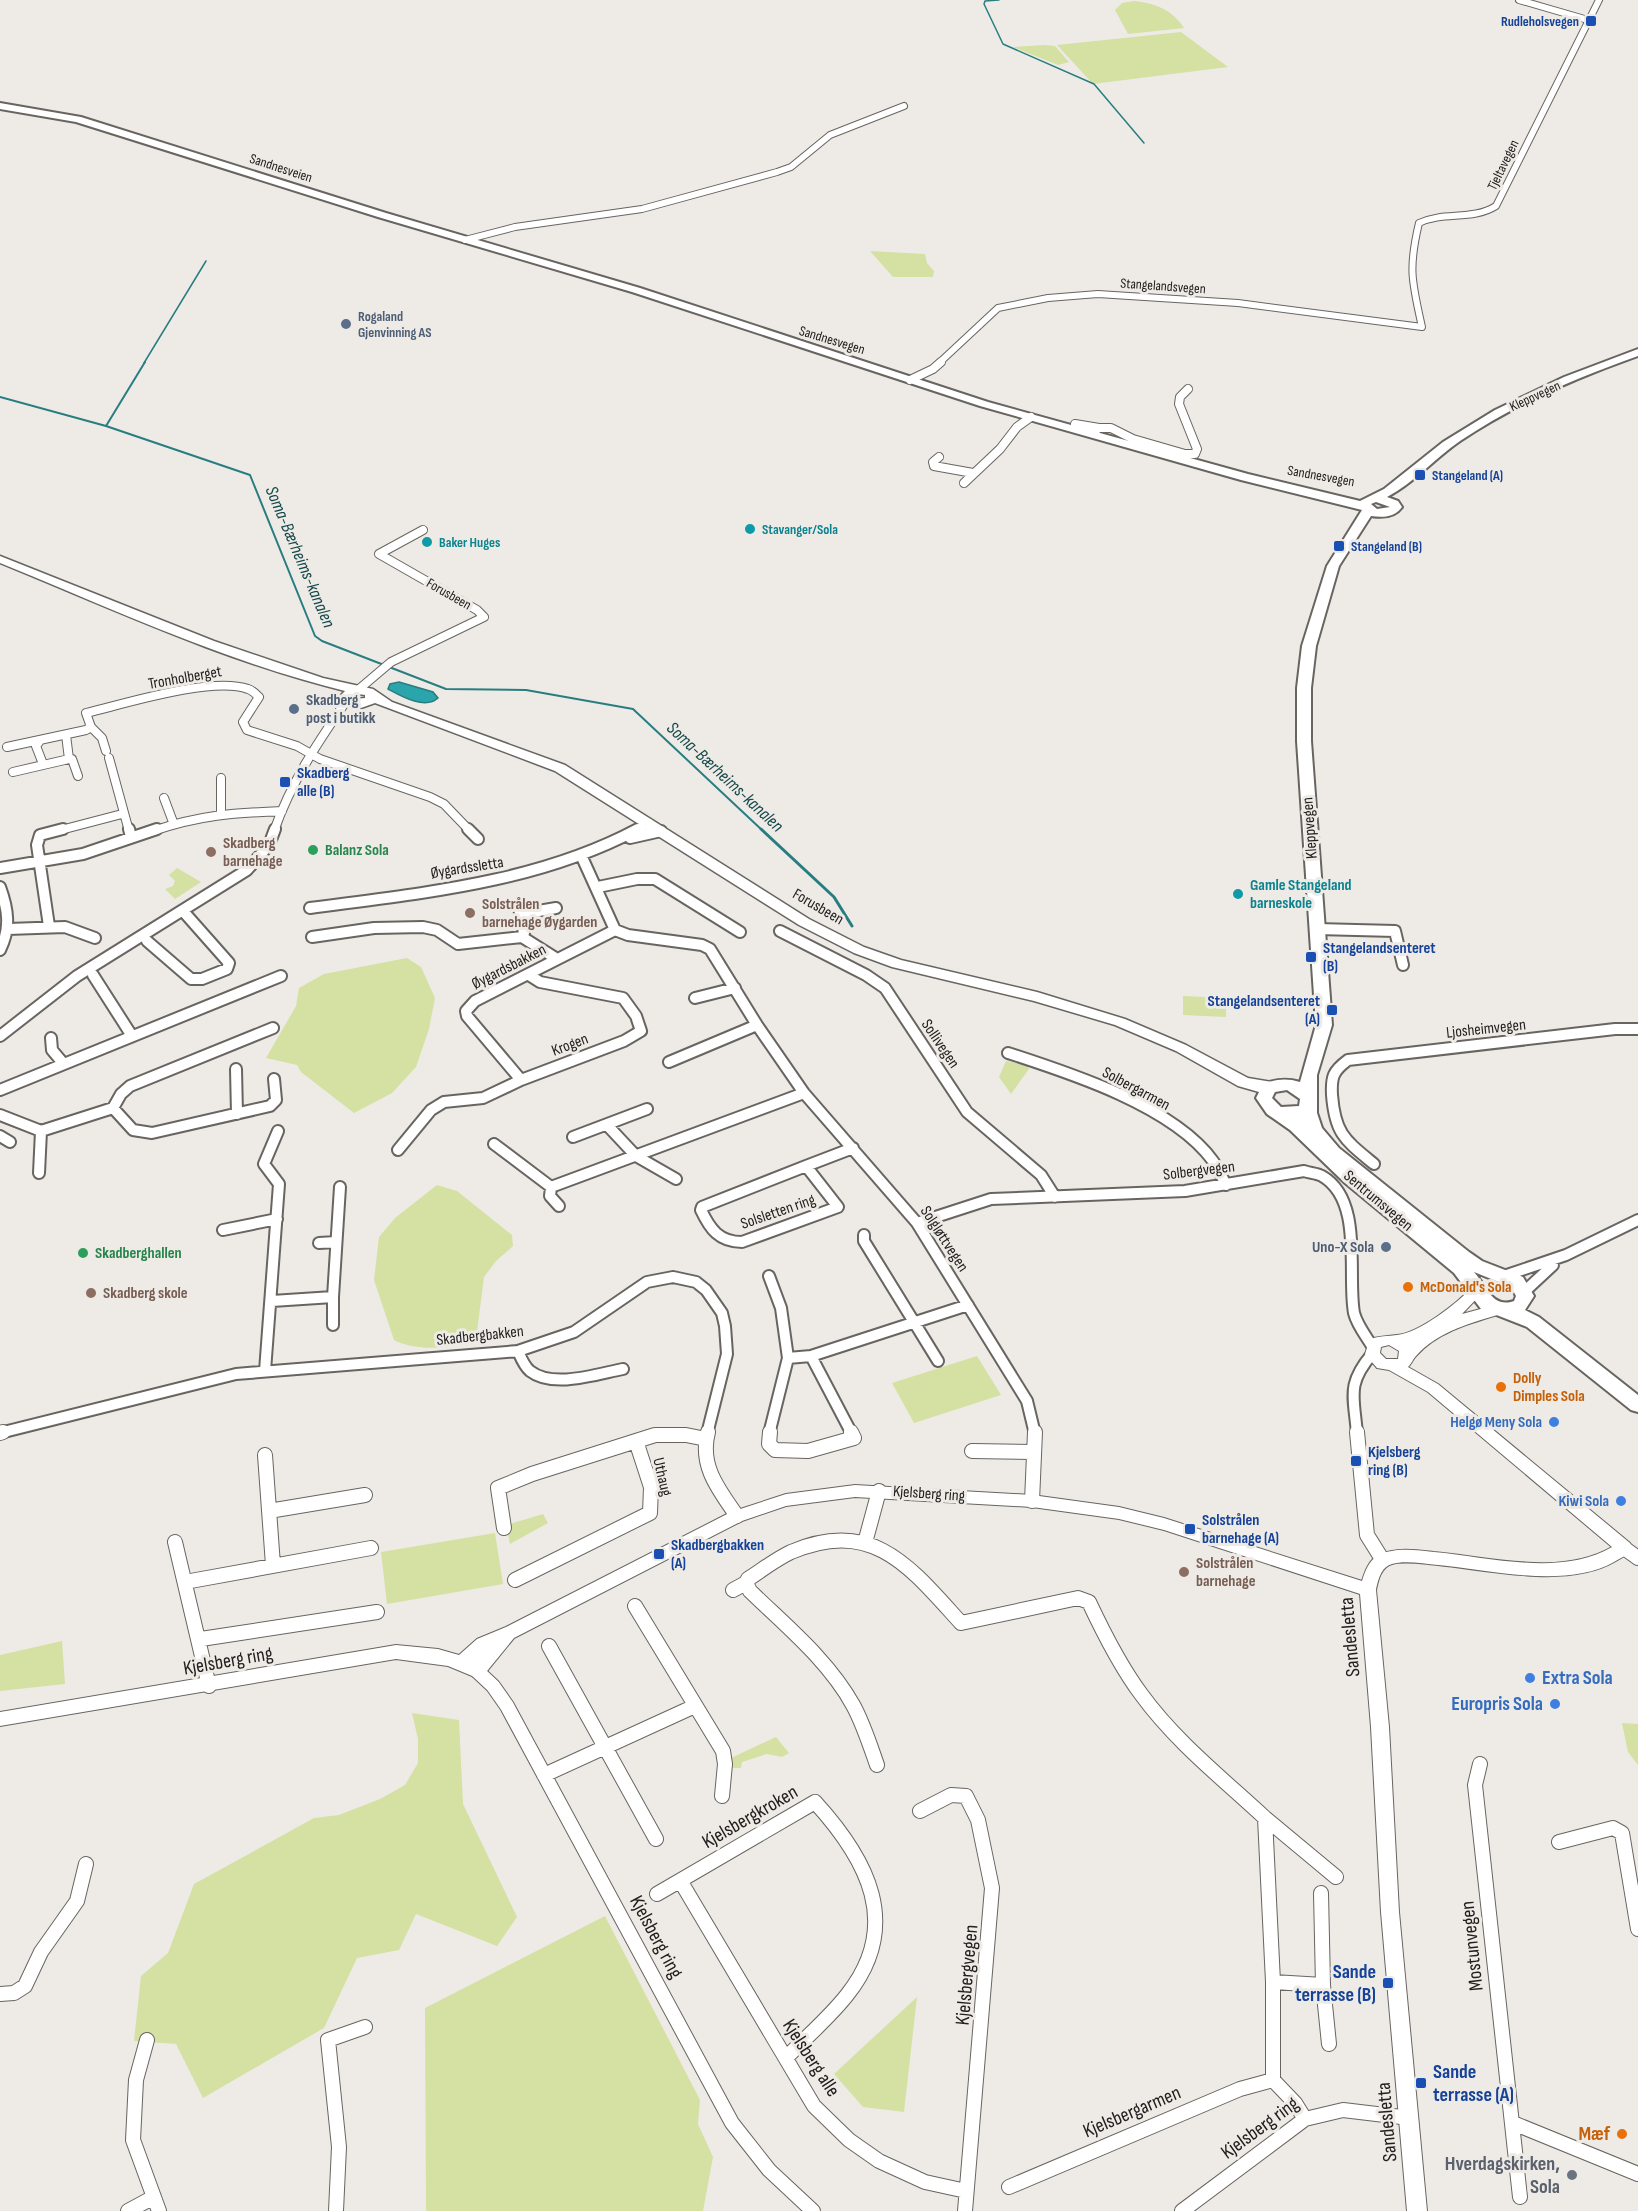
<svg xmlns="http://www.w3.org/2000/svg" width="1638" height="2211" font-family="'Sofia Sans Condensed',sans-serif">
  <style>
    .green { fill: #d5e0a3 }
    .water { fill: #2ba5ac; stroke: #287d81; stroke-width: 1.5 }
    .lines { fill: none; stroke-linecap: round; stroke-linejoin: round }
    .stream-far2 { stroke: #287d81; stroke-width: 1.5 }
    .stream-far1 { stroke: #287d81; stroke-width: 2 }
    .stream { stroke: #287d81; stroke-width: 3 }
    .minor-far3-casing { stroke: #686561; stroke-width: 8 }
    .minor-far2-casing { stroke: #686561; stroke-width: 10 }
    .minor-far1-casing { stroke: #686561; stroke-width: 14 }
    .minor-casing { stroke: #686561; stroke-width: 16 }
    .tertiary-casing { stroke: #686561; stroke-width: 2 }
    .secondary-casing { stroke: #686561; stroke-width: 3 }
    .primary-casing { stroke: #686561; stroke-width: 4 }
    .minor-far3 { stroke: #fff; stroke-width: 6 }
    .minor-far2 { stroke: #fff; stroke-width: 8 }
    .minor-far1 { stroke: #fff; stroke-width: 10 }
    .minor { stroke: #fff; stroke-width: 14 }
    .tertiary { fill: #fff; fill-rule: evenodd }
    .secondary { fill: #fff; fill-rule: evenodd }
    .primary { fill: #fff; fill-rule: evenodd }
    .transit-dot { fill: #1a4fb4; stroke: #eeebe6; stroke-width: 2 }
    .service-dot { fill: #5c6f8a; stroke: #eeebe6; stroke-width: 2 }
    .culture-dot { fill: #0f9aa8; stroke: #eeebe6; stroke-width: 2 }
    .leisure-dot { fill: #2e9e5b; stroke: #eeebe6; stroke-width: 2 }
    .education-dot { fill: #8d6e63; stroke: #eeebe6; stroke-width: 2 }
    .food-dot { fill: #e8710a; stroke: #eeebe6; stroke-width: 2 }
    .shop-dot { fill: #3f7fe0; stroke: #eeebe6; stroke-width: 2 }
    .worship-dot { fill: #6b7280; stroke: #eeebe6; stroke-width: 2 }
    .labels { text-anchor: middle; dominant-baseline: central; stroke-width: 6; stroke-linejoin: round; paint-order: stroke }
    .far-transit-label { font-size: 14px; font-weight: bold; fill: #164399; stroke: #eeebe6; text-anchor: start }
    .far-street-label { font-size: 14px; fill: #21201e; stroke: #eeebe6 }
    .far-service-label { font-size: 14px; font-weight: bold; fill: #4e5e75; stroke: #eeebe6; text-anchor: start }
    .far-culture-label { font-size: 14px; font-weight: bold; fill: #0d838f; stroke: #eeebe6; text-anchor: start }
    .street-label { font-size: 16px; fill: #21201e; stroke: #eeebe6 }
    .service-label { font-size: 16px; font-weight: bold; fill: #4e5e75; stroke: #eeebe6; text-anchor: start }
    .transit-label { font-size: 16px; font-weight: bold; fill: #164399; stroke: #eeebe6; text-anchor: start }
    .education-label { font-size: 16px; font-weight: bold; fill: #785e54; stroke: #eeebe6; text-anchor: start }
    .leisure-label { font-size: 16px; font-weight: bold; fill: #27864d; stroke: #eeebe6; text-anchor: start }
    .culture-label { font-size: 16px; font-weight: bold; fill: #0d838f; stroke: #eeebe6; text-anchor: start }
    .food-label { font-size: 16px; font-weight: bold; fill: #c56008; stroke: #eeebe6; text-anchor: start }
    .shop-label { font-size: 16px; font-weight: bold; fill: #366cbe; stroke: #eeebe6; text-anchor: end }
    .water-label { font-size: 18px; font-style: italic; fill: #15484b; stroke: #eeebe6 }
    .near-street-label { font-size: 20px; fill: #21201e; stroke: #eeebe6 }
    .near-shop-label { font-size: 20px; font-weight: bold; fill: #366cbe; stroke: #eeebe6; text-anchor: start }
    .near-transit-label { font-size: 20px; font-weight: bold; fill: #164399; stroke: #eeebe6; text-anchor: end }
    .near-food-label { font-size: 20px; font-weight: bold; fill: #c56008; stroke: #eeebe6; text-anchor: end }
    .near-worship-label { font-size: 20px; font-weight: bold; fill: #5b616d; stroke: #eeebe6; text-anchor: end }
  </style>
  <rect width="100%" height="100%" fill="#eeebe6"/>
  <path class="green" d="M1134,1C1155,3 1173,10 1184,28L1128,34L1115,10L1122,3Z
    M1181,32L1228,67L1093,84L1057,45Z
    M1045,45L1055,46L1069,62L1058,65L1013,47Z
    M870,251L925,254L927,263L934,271L933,277H893Z
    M177,868L201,882L175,899L165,889L173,886L175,881L169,875Z
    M407,958L421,967L435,998L429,1029L416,1067L392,1093L354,1113L301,1072L297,1065L266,1058L296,1006L299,988L324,974Z
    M1183,996L1226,998V1017L1183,1015Z
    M1006,1061L1027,1065L1029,1069L1011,1094L999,1077Z
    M437,1185L457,1191L512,1235L513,1246L496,1261L484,1277L477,1332C464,1352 413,1351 394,1340L374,1280L379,1237L395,1218Z
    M977,1356L1001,1395L914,1423L892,1383Z
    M543,1514L548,1523L510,1544L506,1525Z
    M495,1533L503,1584L387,1604L381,1552Z
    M62,1641L65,1684L0,1691V1655Z
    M412,1713L459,1720L463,1804L517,1917L497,1946L416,1914L399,1950L357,1958L324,2028L203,2098L176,2044L134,2041L141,1976L168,1953L194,1884L314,1818L339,1815L380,1799L405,1785L418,1763V1739Z
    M1622,1723L1638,1724V1765L1628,1752Z
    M776,1737L789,1753L782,1757L767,1754L742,1762L741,1768H730L731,1758Z
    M605,1916L700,2100L698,2124L713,2157L703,2211H426L425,2008Z
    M917,1997L904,2112L863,2107L834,2074Z"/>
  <path class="water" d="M399,682L433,692L438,698C425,710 401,696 388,689L390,684Z"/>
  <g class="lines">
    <path class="stream-far2" d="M999,0L985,1L984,4L1003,44L1094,84L1144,143
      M144,363L206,261"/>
    <path class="stream-far1" d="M0,397L106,426L250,475L315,636L322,641L446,689L526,690L633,709L763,831
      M106,426L145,362"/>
    <path class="stream" d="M761,829L834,897L852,926"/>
    <defs>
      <path id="minor-far3" d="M1519,0L1588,20
        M465,240L515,227L642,209L777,172L791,167L830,135L904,106
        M939,363L998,308L1048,298L1098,294L1238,303L1422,327C1412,282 1408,269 1419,223C1444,211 1472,221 1496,206L1599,0"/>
      <path id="minor-far2" d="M910,380L933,369L941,362
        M1075,424L1099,428
        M1092,433L1099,428H1111L1133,439L1185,454H1195L1197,449L1179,404L1180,397L1188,389
        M939,457L933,462L934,466L973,473
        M964,483L1000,449L1017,427L1031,417
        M358,690L391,662L484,617L477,610L379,554L423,530
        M91,727L102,738L106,751
        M66,735L69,759H72L78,776
        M39,742L36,746L43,764
        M7,747L86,730L91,727L86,713C124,704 212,676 248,689C252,690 256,694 259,697L243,722L247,730L297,746L320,759L430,797L444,804L470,831
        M109,758L129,831
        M13,772L69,759
        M221,778V813
        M164,798L173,822
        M57,831L122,814
        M153,831C200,815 233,813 282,811
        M274,831C291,782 318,742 347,700
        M635,831L649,823"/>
      <path id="minor-far1" d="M129,829L131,837
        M468,829L478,839
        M630,838L661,831
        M581,855L615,930L628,935L702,945L710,949L757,1025L804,1093L917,1223L1027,1401L1035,1434
        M0,868L83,854L157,829
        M0,887C8,909 11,928 0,950
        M598,887L637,879H655L740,932
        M310,908C422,893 537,883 638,829
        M519,908L524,933L522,937
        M521,914L556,908
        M49,926L37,845L40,835L63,829
        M8,929L65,927L95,938
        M1317,929L1395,931L1403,965
        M780,931L866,975L885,988L967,1112L1041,1175L1055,1197
        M312,937L374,928L423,927L437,930L458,944L522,937L557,959
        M147,941L191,979H202L227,969L229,963L183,911
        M93,975L132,1036
        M695,998L735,988
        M0,1036L77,976L247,870L269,845L275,829
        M51,1038L52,1050L63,1063
        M1008,1053C1070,1073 1173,1106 1213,1161C1218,1168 1222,1177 1226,1185
        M669,1062L757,1025
        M236,1069L237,1114
        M521,1080L467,1016L466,1011L475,1001L615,930
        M0,1090L281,976
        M113,1108L121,1094L130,1086L273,1028
        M0,1115L41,1131L113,1108L133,1130L152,1133L270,1106L276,1100L274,1079
        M607,1125L636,1156L676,1179
        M0,1136L10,1142
        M573,1137L647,1109
        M494,1144L551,1187L550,1196L559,1206
        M398,1150L431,1110L444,1102L483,1098L521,1080L624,1041L641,1031L636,1016L623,998L540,982L529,975
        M1374,1164C1345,1140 1335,1134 1332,1095C1331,1077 1333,1071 1348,1060L1615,1029H1638
        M806,1166L838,1207L742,1242C719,1242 710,1229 701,1210L702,1207Z
        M806,1166L853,1148
        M39,1173L41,1131
        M551,1187L804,1093
        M917,1223L991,1199L1185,1191L1304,1171C1309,1173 1317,1173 1322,1176C1364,1200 1347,1275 1354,1313C1357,1325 1366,1336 1372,1346
        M223,1230L277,1219
        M864,1235V1241L938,1361
        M319,1243L336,1242
        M769,1276L781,1308L788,1358L769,1434
        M1504,1276L1566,1255L1638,1220
        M1525,1291L1553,1265
        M333,1297L340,1187
        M272,1301L333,1297V1325
        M518,1351C521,1358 524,1366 530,1371C553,1389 597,1374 623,1369
        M811,1356L852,1434
        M788,1358L811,1356L968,1305
        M265,1371L279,1184L264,1164L278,1131
        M0,1433L236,1374L518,1351L574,1332L647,1282L673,1277L696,1282L706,1290L722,1313L725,1326L727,1354L707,1434
        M1357,1434C1354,1396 1346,1385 1372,1354"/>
      <path id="minor" d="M708,1432C699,1466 719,1490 737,1516
        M770,1432L769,1444L775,1450L808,1451L854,1438L851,1432
        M1357,1432L1367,1535L1382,1559
        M0,1433L3,1432
        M972,1451L1034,1452
        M265,1455L273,1565
        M1032,1501L1035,1432
        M269,1511L365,1495
        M504,1528L498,1488L532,1474L655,1435H686L706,1439
        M866,1539L879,1491
        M175,1542L209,1686
        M1624,1548L1638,1558
        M515,1580L650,1513L651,1487L636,1441
        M185,1582L371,1548
        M733,1590L746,1583
        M635,1606L723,1751L725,1764L722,1796
        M201,1639L377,1612
        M549,1646L656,1839
        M477,1671L493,1686L507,1706L732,2123L769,2170L813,2211
        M1480,1764L1475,1785L1520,2197
        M877,1765C870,1745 863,1723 853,1705C828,1660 786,1626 750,1591L746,1583L748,1579C762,1570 776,1559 791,1552C873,1517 910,1567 961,1623L1078,1598L1089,1602C1104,1634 1120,1666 1141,1694C1175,1741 1223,1779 1265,1818L1273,1982V2080L1295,2103L1305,2119
        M544,1775L695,1706
        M920,1811L951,1795L966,1796L978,1820L992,1888L965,2211
        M1265,1818L1336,1877
        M1559,1842L1613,1828L1622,1833L1638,1929
        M681,1882L814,2106L849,2140L879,2161L925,2182L966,2191
        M1321,1893L1323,1985L1329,2044
        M657,1894L815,1802C867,1859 903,1925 847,1995C829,2018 806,2037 786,2058
        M1273,1982L1323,1985
        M0,1994L14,1993L25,1986L41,1952L77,1901L86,1864
        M147,2040L136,2080L133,2140L159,2211
        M1513,2123L1638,2174
        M1009,2187L1240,2089L1273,2080
        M128,2211L154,2197
        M336,2211L339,2147L328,2040L365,2027
        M1182,2211L1305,2119L1343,2110L1410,2118"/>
      <path id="tertiary" d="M1477,1286L1482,1287L1484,1291L1462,1314L1499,1304L1504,1305L1506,1309L1504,1313C1474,1322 1438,1331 1416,1356C1413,1359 1412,1363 1408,1367L1438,1384L1630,1543L1632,1548C1628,1555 1621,1558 1614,1562C1567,1589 1489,1570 1438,1565C1424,1564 1405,1560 1392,1564C1381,1567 1378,1580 1376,1590L1389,1727L1399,1912L1427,2211H1407L1381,1912L1371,1727L1360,1594L1164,1530L1119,1519L1032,1507L855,1497L786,1506L742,1521L514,1638L483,1676L477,1678L448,1666L396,1659L0,1726V1712L396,1645L438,1649L459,1655L477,1639L506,1627L731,1512L786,1494L855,1485L1032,1495L1119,1507L1164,1518L1362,1581C1365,1571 1369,1560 1379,1555C1395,1547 1417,1550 1434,1552C1490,1557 1560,1577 1612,1547L1428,1392L1389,1370L1377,1368L1365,1354L1370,1339C1379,1336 1388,1336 1397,1335C1419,1333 1458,1303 1472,1287ZM1389,1345L1399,1351L1398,1359H1386L1380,1353L1381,1347Z"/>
      <path id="secondary" d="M0,556L214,641L323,678L373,689L392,702L565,765L809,919L864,947L901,960L1037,992L1125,1019L1186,1045L1248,1078L1272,1082L1279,1087L1272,1092H1259L1238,1086L1176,1051L1115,1025L1034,1001L892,967L854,953L799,925L555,771L375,703L361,708L345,705L341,695L345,691C226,662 113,609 0,563ZM358,694L365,695V698L354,699V696Z"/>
      <path id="primary" d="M0,103L81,117L386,213L640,288L988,402L1248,474L1360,501L1384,489L1443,442L1495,410L1564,377L1638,349V356C1576,378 1515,404 1460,441C1435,458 1414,483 1387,497L1398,501L1402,507C1395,517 1383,518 1371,516L1339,566L1316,646L1311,688V741L1332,1025L1317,1075V1113L1322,1128L1339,1148L1469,1252L1482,1261L1523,1277L1534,1296L1525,1310L1539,1317L1638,1395V1412L1631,1410L1527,1327L1481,1309L1454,1273L1345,1183L1290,1130L1267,1114L1256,1098L1263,1084C1276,1079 1287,1078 1300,1082L1316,1025L1297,741V688L1302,646L1327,566L1362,510L1241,480L980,406L632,292L378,217L76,122L0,109ZM1376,502L1390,507L1377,509L1371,504ZM1287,1090L1300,1099L1299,1106L1281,1107L1272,1098L1275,1092ZM1474,1272L1511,1287L1516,1296L1514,1301C1492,1309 1486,1285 1474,1272Z"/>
    </defs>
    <use href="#minor-far3" class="minor-far3-casing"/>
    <use href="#minor-far2" class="minor-far2-casing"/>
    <use href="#minor-far1" class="minor-far1-casing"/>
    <use href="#minor" class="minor-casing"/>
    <use href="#tertiary" class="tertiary-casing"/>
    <use href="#secondary" class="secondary-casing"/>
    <use href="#primary" class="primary-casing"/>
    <use href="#minor-far3" class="minor-far3"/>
    <use href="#minor-far2" class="minor-far2"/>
    <use href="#minor-far1" class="minor-far1"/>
    <use href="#minor" class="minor"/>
    <use href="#tertiary" class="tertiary"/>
    <use href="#secondary" class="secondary"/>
    <use href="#primary" class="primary"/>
  </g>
  <g class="transit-dot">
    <rect x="1585" y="15" width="12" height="12" rx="3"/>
    <rect x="1414" y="469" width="12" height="12" rx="3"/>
    <rect x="1333" y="540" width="12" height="12" rx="3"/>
    <rect x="279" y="776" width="12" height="12" rx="3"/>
    <rect x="1305" y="951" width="12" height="12" rx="3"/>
    <rect x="1326" y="1004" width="12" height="12" rx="3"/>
    <rect x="1350" y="1455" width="12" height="12" rx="3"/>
    <rect x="1184" y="1523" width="12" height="12" rx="3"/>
    <rect x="653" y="1548" width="12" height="12" rx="3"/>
    <rect x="1382" y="1977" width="12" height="12" rx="3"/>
    <rect x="1415" y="2077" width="12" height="12" rx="3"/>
  </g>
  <g class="service-dot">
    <circle cx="346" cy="324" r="6"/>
    <circle cx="294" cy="709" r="6"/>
    <circle cx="1386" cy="1247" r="6"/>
  </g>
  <g class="culture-dot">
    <circle cx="750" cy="529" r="6"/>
    <circle cx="427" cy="542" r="6"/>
    <circle cx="1238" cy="894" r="6"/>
  </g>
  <g class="leisure-dot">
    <circle cx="313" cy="850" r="6"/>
    <circle cx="83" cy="1253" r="6"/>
  </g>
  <g class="education-dot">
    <circle cx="211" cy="852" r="6"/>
    <circle cx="470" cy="913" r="6"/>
    <circle cx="91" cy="1293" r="6"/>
    <circle cx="1184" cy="1572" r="6"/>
  </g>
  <g class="food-dot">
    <circle cx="1408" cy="1287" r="6"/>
    <circle cx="1501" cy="1387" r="6"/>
    <circle cx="1622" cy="2134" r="6"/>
  </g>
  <g class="shop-dot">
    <circle cx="1554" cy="1422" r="6"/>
    <circle cx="1621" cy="1501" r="6"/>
    <circle cx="1530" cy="1678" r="6"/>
    <circle cx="1555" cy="1704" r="6"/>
  </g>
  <circle class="worship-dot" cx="1572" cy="2175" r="6"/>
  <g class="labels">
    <g class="far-transit-label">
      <text x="1579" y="21" text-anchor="end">Rudleholsvegen</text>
      <text x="1432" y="475">Stangeland (A)</text>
      <text x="1351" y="546">Stangeland (B)</text>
    </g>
    <g class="far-street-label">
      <text transform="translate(1503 165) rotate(-64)">Tjeltavegen</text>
      <text transform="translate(281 168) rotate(18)">Sandnesveien</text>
      <text transform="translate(1163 286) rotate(4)">Stangelandsvegen</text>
      <text transform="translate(832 340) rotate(17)">Sandnesvegen</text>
      <text transform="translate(1535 396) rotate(-25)">Kleppvegen</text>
      <text transform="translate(1321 476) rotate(10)">Sandnesvegen</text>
      <text transform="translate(449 594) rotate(30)">Forusbeen</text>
    </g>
    <g class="far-service-label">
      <text x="358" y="316">Rogaland<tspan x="358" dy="16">Gjenvinning AS</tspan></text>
    </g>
    <g class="far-culture-label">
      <text x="762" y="529">Stavanger/Sola</text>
      <text x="439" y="542">Baker Huges</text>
    </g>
    <g class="street-label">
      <text transform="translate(185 678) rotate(-10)">Tronholberget</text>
      <text transform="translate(1310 828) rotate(-94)">Kleppvegen</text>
      <text transform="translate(467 868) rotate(-9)">Øygardssletta</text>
      <text transform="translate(818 907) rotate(30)">Forusbeen</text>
      <text transform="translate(509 967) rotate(-27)">Øygardsbakken</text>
      <text transform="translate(1486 1029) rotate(-6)">Ljosheimvegen</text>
      <text transform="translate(940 1044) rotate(56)">Sollivegen</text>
      <text transform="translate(570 1045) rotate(-21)">Krogen</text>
      <text transform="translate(1136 1089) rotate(28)">Solbergarmen</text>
      <text transform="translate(1199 1171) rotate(-7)">Solbergvegen</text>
      <text transform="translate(1378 1201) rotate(40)">Sentrumsvegen</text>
      <text transform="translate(778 1212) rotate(-19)">Solsletten ring</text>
      <text transform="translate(944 1239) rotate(57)">Solgløttvegen</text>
      <text transform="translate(480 1336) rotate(-6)">Skadbergbakken</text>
      <text transform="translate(662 1477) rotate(77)">Uthaug</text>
      <text transform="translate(929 1494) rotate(4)">Kjelsberg ring</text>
    </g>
    <g class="service-label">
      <text x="306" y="700">Skadberg<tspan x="306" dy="18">post i butikk</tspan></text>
      <text x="1374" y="1247" text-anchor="end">Uno-X Sola</text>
    </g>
    <g class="transit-label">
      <text x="297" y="773">Skadberg<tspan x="297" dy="18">alle (B)</tspan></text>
      <text x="1323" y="948">Stangelandsenteret<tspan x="1323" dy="18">(B)</tspan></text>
      <text x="1320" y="1001" text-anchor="end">Stangelandsenteret<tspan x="1320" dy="18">(A)</tspan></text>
      <text x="1368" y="1452">Kjelsberg<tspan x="1368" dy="18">ring (B)</tspan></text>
      <text x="1202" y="1520">Solstrålen<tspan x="1202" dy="18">barnehage (A)</tspan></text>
      <text x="671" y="1545">Skadbergbakken<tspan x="671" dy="18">(A)</tspan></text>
    </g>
    <g class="education-label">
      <text x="223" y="843">Skadberg<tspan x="223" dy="18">barnehage</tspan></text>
      <text x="482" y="904">Solstrålen<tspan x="482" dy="18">barnehage Øygarden</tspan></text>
      <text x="103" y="1293">Skadberg skole</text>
      <text x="1196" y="1563">Solstrålen<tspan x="1196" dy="18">barnehage</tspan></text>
    </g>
    <g class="leisure-label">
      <text x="325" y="850">Balanz Sola</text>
      <text x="95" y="1253">Skadberghallen</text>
    </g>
    <g class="culture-label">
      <text x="1250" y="885">Gamle Stangeland<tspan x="1250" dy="18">barneskole</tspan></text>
    </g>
    <g class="food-label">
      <text x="1420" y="1287">McDonald's Sola</text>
      <text x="1513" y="1378">Dolly<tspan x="1513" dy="18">Dimples Sola</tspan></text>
    </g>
    <g class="shop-label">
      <text x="1542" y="1422">Helgø Meny Sola</text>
      <text x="1609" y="1501">Kiwi Sola</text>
    </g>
    <g class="water-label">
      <text transform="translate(300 557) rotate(67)">Soma-Bærheims-kanalen</text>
      <text transform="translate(725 777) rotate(43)">Soma-Bærheims-kanalen</text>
    </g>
    <g class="near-street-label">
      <text transform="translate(1350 1637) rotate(-95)">Sandesletta</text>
      <text transform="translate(228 1661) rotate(-10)">Kjelsberg ring</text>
      <text transform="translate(750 1817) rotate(-30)">Kjelsbergkroken</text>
      <text transform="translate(656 1937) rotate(62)">Kjelsberg ring</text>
      <text transform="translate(1472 1946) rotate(-96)">Mostunvegen</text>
      <text transform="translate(967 1975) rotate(-85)">Kjelsbergvegen</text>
      <text transform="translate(811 2058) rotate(57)">Kjelsberg alle</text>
      <text transform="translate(1132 2112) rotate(-23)">Kjelsbergarmen</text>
      <text transform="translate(1387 2122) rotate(-95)">Sandesletta</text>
      <text transform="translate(1260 2128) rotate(-36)">Kjelsberg ring</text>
    </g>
    <g class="near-shop-label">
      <text x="1542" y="1678">Extra Sola</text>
      <text x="1543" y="1704" text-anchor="end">Europris Sola</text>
    </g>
    <g class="near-transit-label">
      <text x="1376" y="1972">Sande<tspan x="1376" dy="23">terrasse (B)</tspan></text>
      <text x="1433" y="2072" text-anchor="start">Sande<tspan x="1433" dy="23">terrasse (A)</tspan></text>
    </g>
    <g class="near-food-label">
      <text x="1610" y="2134">Mæf</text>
    </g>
    <g class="near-worship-label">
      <text x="1560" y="2164">Hverdagskirken,<tspan x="1560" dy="23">Sola</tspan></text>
    </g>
  </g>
</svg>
